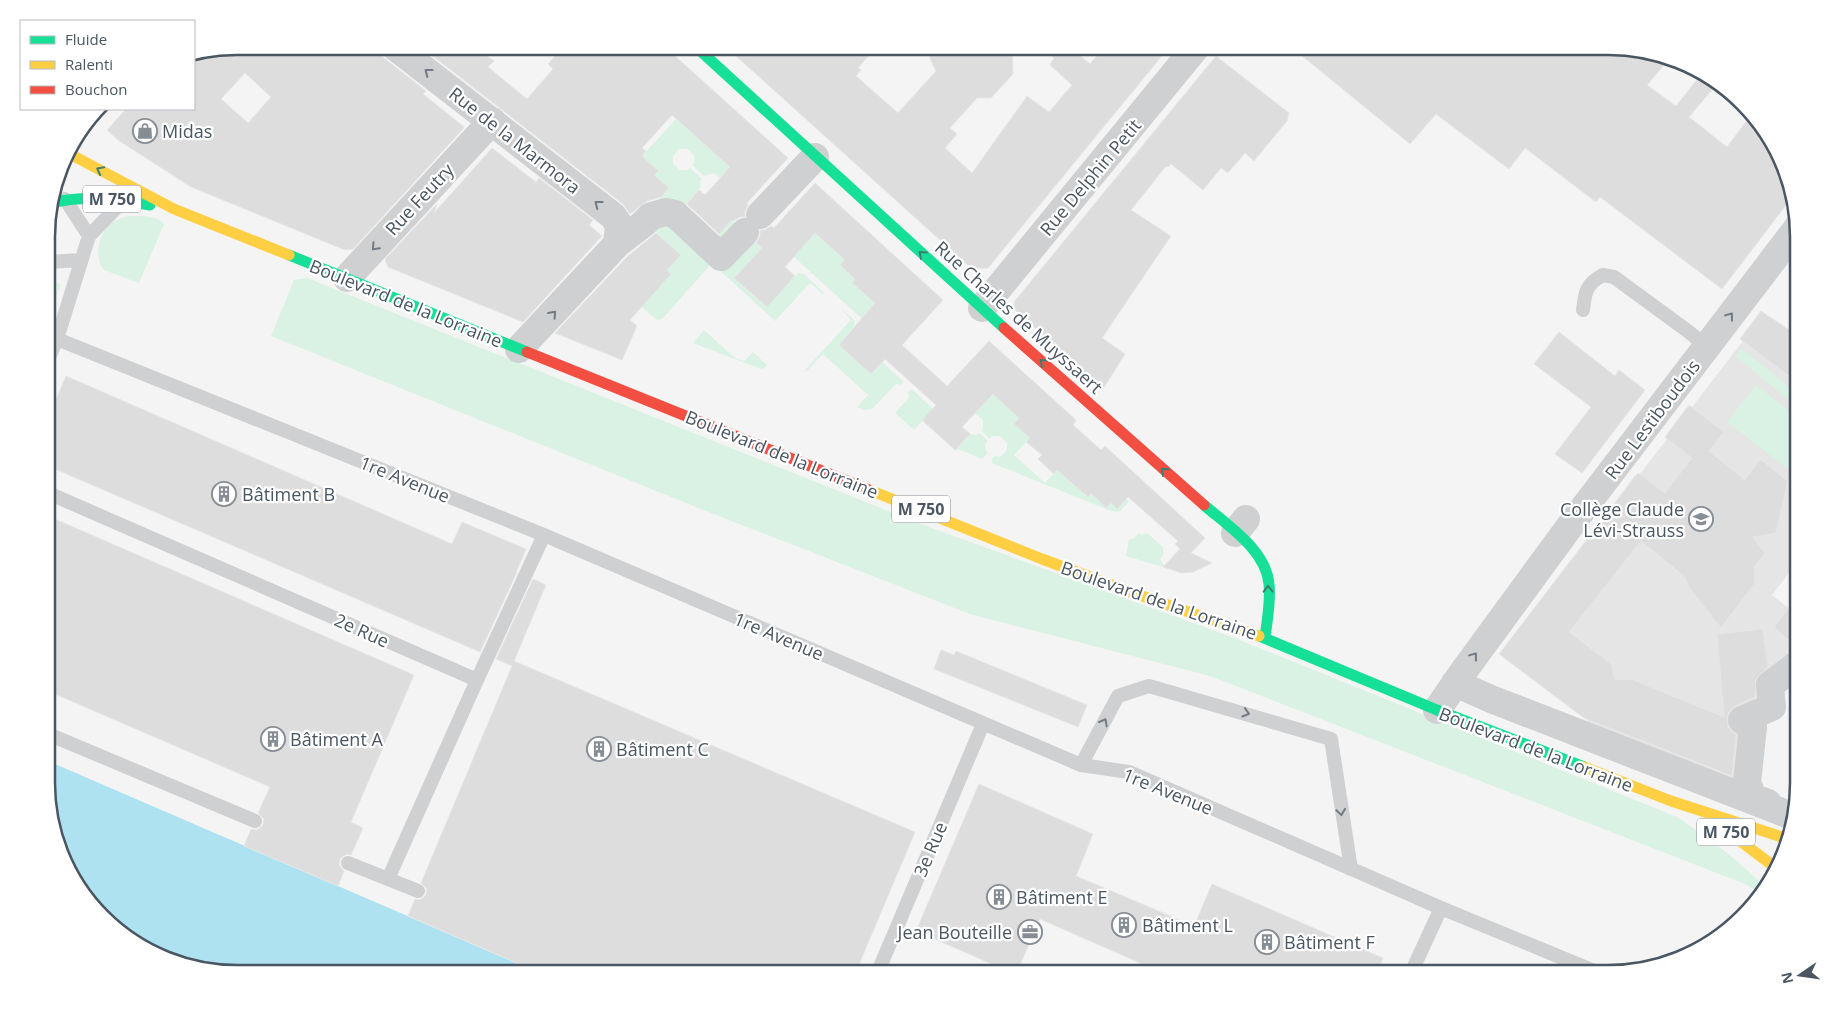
<svg xmlns="http://www.w3.org/2000/svg" width="1845" height="1020" font-family="'Open Sans',sans-serif">
  <style>
    .education { fill: #e6e5e6 }
    .green { fill: #d9f2e3 }
    .water { fill: #aee2f0 }
    .building { fill: #ddddde; stroke: #e5e6e7; fill-rule: evenodd }
    .lines { fill: none; stroke-linecap: round; stroke-linejoin: round }
    .lane { stroke: #ced0d2; stroke-width: 14 }
    .street { stroke: #ced0d2; stroke-width: 28 }
    .fast { stroke: #16e098; stroke-width: 11 }
    .slow { stroke: #ffcf43; stroke-width: 11 }
    .jam { stroke: #f24e42; stroke-width: 11 }
    .oneway { stroke: #727b83 }
    .oneway2 { stroke: #3a7f72 }
    .labels { text-anchor: middle; dominant-baseline: central; stroke-width: 4.5; stroke-linejoin: round; paint-order: stroke }
    .shield { fill: #fff; stroke: #808990; stroke-width: 1 }
    .shield-label { font-size: 16px; font-weight: bold; fill: #4a5661 }
    .poi-label { font-size: 18px; fill: #4a5661; stroke: #fff; text-anchor: start }
    .street-label { font-size: 18px; fill: #4a5661; stroke: #fff }
    .rim { fill: none; stroke: #4a5661; stroke-width: 2.5 }
  </style>
  <rect width="100%" height="100%" fill="#f4f4f4"/>
  <path class="education" d="M1760,313H1764L1790,330L1798,322V561L1772,595L1798,616V664L1772,707L1747,783L1594,726L1501,655L1635,475L1640,474L1667,439V435L1688,407H1692L1743,341L1741,337Z"/>
  <path class="green" d="M676,119L715,154L721,148L736,161L720,178L714,173L704,176L692,165L694,163V155L687,149H679L673,156V164L680,170H688L690,168L702,179L700,181L701,187L685,206L718,235L731,220L741,229L726,242L682,211L638,221L669,189L654,175L658,171L642,156Z
    M129,216C140,216 157,215 164,224L139,283L104,270C93,257 99,231 113,222C118,219 124,217 129,216Z
    M662,219L711,264L662,319L657,320L637,303L681,255L649,226Z
    M815,233L845,260L840,265L855,279L852,283L869,298L878,290L892,302L870,326L794,257Z
    M748,235L762,248L734,278L766,307L798,273L804,274L824,293L823,294L810,283L775,321L716,267L722,266L727,270L736,260Z
    M307,278L918,523L1237,639L1677,817C1709,838 1738,860 1765,887L1760,893L1745,884L1210,676L970,614L706,511L271,336L294,280Z
    M48,279L61,285L48,314Z
    M840,307L853,319L855,323L853,328L839,345L871,374L882,362L904,382L900,385L897,384L895,385L872,409L864,410L857,407L868,395L823,354L806,372L805,370L851,320Z
    M704,330L735,358L744,361L753,352L766,364V367L761,369L693,343Z
    M1741,348L1798,394V407L1735,356Z
    M1756,385L1798,418V455L1788,469L1727,422Z
    M912,389L933,409L914,430L895,413L909,398L908,392Z
    M993,394L1019,418L1014,424L1030,438L1014,455L1045,483L1057,470L1087,497L1091,493L1106,507L1111,503L1126,499L1129,502L1119,512L1111,511L992,463L993,457L997,456L1000,457L1007,450V443L1000,436H992L990,439L981,430L983,428V420L975,413Z
    M979,433L988,441L985,444L986,451L988,453L982,459L958,449L956,451L955,450L970,434L976,435Z
    M1139,533L1142,535L1147,533L1163,547V555L1160,559L1164,566L1163,567L1126,556L1129,539H1133Z"/>
  <path class="water" d="M48,761L542,974H237L188,967L142,948L78,889L48,808Z"/>
  <path class="building" d="M237,46H379L380,52L384,58L426,91L423,94L464,127L462,130L353,249L345,250L191,187L118,140L107,130L126,109H194V55ZM245,73L271,97L248,123L221,99Z
    M420,46H496L487,56L494,61L488,67L527,99L553,69L548,64L564,46H664L788,158L747,203L748,205L745,211V217H740L733,221L732,220L719,234L687,204L699,190L705,195L730,167L672,115L642,148L646,151L642,156L658,171L654,175L669,188L661,197L647,201L630,214L623,204Z
    M725,46H877L858,68L861,70L856,76L898,113L936,71L931,61L927,46H1012L1013,74L991,98H977L950,128L957,134L945,148L972,173L1027,96L1049,112L1072,85L1050,65L1054,58L1040,46H1069L1090,64L1105,46H1170L988,268L972,269Z
    M1290,46H1394L1405,55L1412,46H1608L1658,53L1670,58L1647,85L1676,106L1703,72L1717,84L1689,117L1727,147L1750,116L1767,131L1789,176L1793,196L1722,289L1600,197L1596,202L1525,148L1509,169L1436,114L1410,144Z
    M1216,56L1289,113L1287,121L1254,161L1245,153L1228,173L1221,168L1203,190L1171,164L1168,167L1166,166L1131,210L1171,236L1102,338L1125,354L1103,389L1015,310L1014,302Z
    M492,148L536,182L539,178L593,220L589,225L602,236L523,322L388,267L385,259L437,204L434,213Z
    M815,183L943,300L902,345L947,386L989,341L1076,420L1073,425L1101,450L1105,446L1205,538L1191,553L1212,563L1193,572L1182,573L1163,567L1180,549L1175,544L1178,541L1128,497L1117,509L1111,503L1106,508L1091,493L1088,497L1057,470L1054,474L1038,459L1042,455L1026,442L1030,438L1014,424L1019,418L993,394L962,427L970,434L955,450L922,420L936,405L885,359L871,374L839,345L875,303L852,283L855,279L840,265L845,260L815,233L785,267L795,276L767,307L734,278L762,248L756,243L760,236V230H765L771,226L774,228Z
    M656,233L681,255L667,270L671,274L630,320L637,326L622,360L555,333L628,256Z
    M1761,311L1798,336V383L1740,339Z
    M1559,332L1615,376L1619,370L1645,390L1582,473L1555,454L1591,407L1534,364Z
    M66,376L452,544L462,522L526,549L516,572H517L480,652L48,466V418Z
    M1689,405L1724,432L1709,451L1745,480L1760,459L1788,481L1776,533L1753,537L1765,553L1754,567L1755,583L1721,628L1689,587L1684,576L1641,541L1569,632L1611,664L1615,680L1631,679L1724,717L1717,634L1763,629L1768,667L1756,679L1755,697L1735,706L1729,711L1727,718L1728,727L1736,735L1732,776L1584,718L1499,654L1638,473L1665,493L1678,476L1692,458L1665,437Z
    M48,516L414,675L351,822L363,828L351,855L346,854L340,859L339,865L344,871L338,886L244,846L251,829L257,830L263,825L264,819L258,813L270,787L48,691Z
    M533,579L546,585L514,661L915,832L855,974H542L408,916L415,899L420,900L426,895L427,889L421,883L512,666L496,659Z
    M1787,610L1798,619V649L1774,627Z
    M941,650L954,655L956,651L1087,705L1078,727L934,669Z
    M979,784L1093,834L1076,876L1194,926L1212,884L1383,958L1377,973H1163L1040,919L1016,974H1015L916,931Z"/>
  <g class="lines">
    <path class="lane" d="M65,199L89,236L124,200
      M89,236L57,339L544,535L1081,765L1129,772L1441,908L1599,973
      M48,262L81,260
      M1583,310C1585,292 1586,284 1603,275L1614,277L1689,332L1707,347
      M48,360L57,339
      M48,493L477,680L388,879
      M477,680L544,535
      M48,734L255,821
      M1081,765L1118,696L1149,686L1331,739L1351,869
      M348,863L418,891
      M1411,973L1441,908
      M877,974L983,724"/>
    <path class="street" d="M394,46L613,216L619,225L617,244
      M760,215L815,157
      M347,278L492,121
      M982,308L1197,46
      M519,349L617,244L643,224L651,216L666,212L675,214L721,257L745,232
      M1235,533L1246,519
      M1455,683L1491,699L1792,816
      M1437,710L1463,672L1570,526L1798,227
      M1768,803L1753,797L1747,783L1753,727L1742,720L1772,707L1770,685L1798,664"/>
    <path class="fast" d="M695,46L1004,328
      M51,203C84,195 117,199 150,205
      M289,255L527,352
      M1204,505C1228,526 1266,550 1269,584C1271,602 1267,620 1265,638
      M1259,636L1437,710L1584,767"/>
    <path class="slow" d="M66,152L174,209L289,255
      M867,489L1042,559L1133,593L1259,636
      M1584,767L1671,801L1785,838
      M1716,826L1739,840L1776,868"/>
    <path class="jam" d="M1004,328L1204,505
      M527,352L867,489"/>
  </g>
  <defs><path id="oneway-chevron" d="M-2-3.5L2.5 0L-2 3.5" fill="none" stroke-width="1.6" stroke-linecap="round" stroke-linejoin="round" transform="scale(1.25)"/></defs>
  <g class="oneway">
    <use href="#oneway-chevron" transform="translate(428 72) rotate(-142)"/>
    <use href="#oneway-chevron" transform="translate(598 204) rotate(-142)"/>
    <use href="#oneway-chevron" transform="translate(375 247) rotate(133)"/>
    <use href="#oneway-chevron" transform="translate(553 314) rotate(-48)"/>
    <use href="#oneway-chevron" transform="translate(1730 316) rotate(-53)"/>
    <use href="#oneway-chevron" transform="translate(1474 656) rotate(-53)"/>
    <use href="#oneway-chevron" transform="translate(1246 713) rotate(17)"/>
    <use href="#oneway-chevron" transform="translate(1104 722) rotate(-62)"/>
    <use href="#oneway-chevron" transform="translate(1341 812) rotate(82)"/>
  </g>
  <g class="oneway2">
    <use href="#oneway-chevron" transform="translate(100 170) rotate(-152)"/>
    <use href="#oneway-chevron" transform="translate(922 254) rotate(-138)"/>
    <use href="#oneway-chevron" transform="translate(1043 362) rotate(-138)"/>
    <use href="#oneway-chevron" transform="translate(1164 471) rotate(-139)"/>
    <use href="#oneway-chevron" transform="translate(1268 589) rotate(-91)"/>
  </g>
  <defs>
    <symbol id="shop-ring" viewBox="-11 -11 22 22"><circle r="9.5" fill="#fff" stroke="#868d94" stroke-width="1.5"/><path d="M-5-2.5h2.3a2.7 3.5 0 0 1 5.4 0H5L5.5 6h-11ZM-1.5-2.5h3a1.5 2.3 0 0 0-3 0Z" fill="#868d94"/></symbol>
    <symbol id="building-ring" viewBox="-11 -11 22 22"><circle r="9.5" fill="#fff" stroke="#868d94" stroke-width="1.5"/><path d="M-4-6H4V6H1V3H-1V6H-4ZM-2.5-4.3h1.7v1.8h-1.7ZM.8-4.3h1.7v1.8H.8ZM-2.5-1h1.7V.8h-1.7ZM.8-1h1.7V.8H.8Z" fill="#868d94"/></symbol>
    <symbol id="school-ring" viewBox="-11 -11 22 22"><circle r="9.5" fill="#fff" stroke="#868d94" stroke-width="1.5"/><path d="M0-5L7-2L0 1L-7-2ZM-4 1L0 2.5L4 1V4Q0 6-4 4Z" fill="#868d94"/></symbol>
    <symbol id="office-ring" viewBox="-11 -11 22 22"><circle r="9.5" fill="#fff" stroke="#868d94" stroke-width="1.5"/><path d="M-6-3h4V-5.5h4V-3h4V5H-6ZM-1-4.5V-3h2v-1.5ZM-6 0V1H6V0Z" fill="#868d94"/></symbol>
  </defs>
  <g fill-rule="evenodd">
    <use href="#shop-ring" x="131" y="117" width="28" height="28"/>
    <use href="#building-ring" x="210" y="480" width="28" height="28"/>
    <use href="#school-ring" x="1687" y="505" width="28" height="28"/>
    <use href="#building-ring" x="259" y="725" width="28" height="28"/>
    <use href="#building-ring" x="585" y="735" width="28" height="28"/>
    <use href="#building-ring" x="985" y="883" width="28" height="28"/>
    <use href="#building-ring" x="1110" y="911" width="28" height="28"/>
    <use href="#office-ring" x="1016" y="918" width="28" height="28"/>
    <use href="#building-ring" x="1253" y="928" width="28" height="28"/>
  </g>
  <g class="labels">
    <g class="shield">
      <rect x="83" y="185.5" width="58" height="27" rx="4"/>
      <rect x="892" y="495.5" width="58" height="27" rx="4"/>
      <rect x="1697" y="818.5" width="58" height="27" rx="4"/>
    </g>
    <g class="shield-label">
      <text x="112" y="199">M 750</text>
      <text x="921" y="509">M 750</text>
      <text x="1726" y="832">M 750</text>
    </g>
    <g class="poi-label">
      <text x="162" y="131">Midas</text>
      <text x="242" y="494">Bâtiment B</text>
      <text x="1684" y="509" text-anchor="end">Collège Claude<tspan x="1684" dy="21">Lévi-Strauss</tspan></text>
      <text x="290" y="739">Bâtiment A</text>
      <text x="616" y="749">Bâtiment C</text>
      <text x="1016" y="897">Bâtiment E</text>
      <text x="1142" y="925">Bâtiment L</text>
      <text x="1012" y="932" text-anchor="end">Jean Bouteille</text>
      <text x="1284" y="942">Bâtiment F</text>
    </g>
    <g class="street-label">
      <text transform="translate(515 140) rotate(38)">Rue de la Marmora</text>
      <text transform="translate(1090 177) rotate(-50)">Rue Delphin Petit</text>
      <text transform="translate(419 199) rotate(-47)">Rue Feutry</text>
      <text transform="translate(406 303) rotate(22)">Boulevard de la Lorraine</text>
      <text transform="translate(1019 317) rotate(42)">Rue Charles de Muyssaert</text>
      <text transform="translate(1652 419) rotate(-53)">Rue Lestiboudois</text>
      <text transform="translate(782 454) rotate(22)">Boulevard de la Lorraine</text>
      <text transform="translate(405 479) rotate(22)">1re Avenue</text>
      <text transform="translate(1159 600) rotate(19)">Boulevard de la Lorraine</text>
      <text transform="translate(362 630) rotate(24)">2e Rue</text>
      <text transform="translate(779 636) rotate(23)">1re Avenue</text>
      <text transform="translate(1536 749) rotate(21)">Boulevard de la Lorraine</text>
      <text transform="translate(1168 791) rotate(22)">1re Avenue</text>
      <text transform="translate(930 849) rotate(-67)">3e Rue</text>
    </g>
  </g>
  <path d="M0 0H1845V1020H0ZM237 55H1608A182 182 0 0 1 1790 237V783A182 182 0 0 1 1608 965H237A182 182 0 0 1 55 783V237A182 182 0 0 1 237 55Z" fill="#fff" fill-rule="evenodd"/>
  <path class="rim" d="M237 55H1608A182 182 0 0 1 1790 237V783A182 182 0 0 1 1608 965H237A182 182 0 0 1 55 783V237A182 182 0 0 1 237 55Z"/>
  <rect x="20" y="20" width="175" height="90" fill="#ffffff" stroke="#b7bbc0"/>
  <rect x="30" y="36" width="25" height="8" fill="#16e098" stroke="#b7bbc0"/>
  <text x="65" y="45" font-size="15" fill="#4a5661">Fluide</text>
  <rect x="30" y="61" width="25" height="8" fill="#ffcf43" stroke="#b7bbc0"/>
  <text x="65" y="70" font-size="15" fill="#4a5661">Ralenti</text>
  <rect x="30" y="86" width="25" height="8" fill="#f24e42" stroke="#b7bbc0"/>
  <text x="65" y="95" font-size="15" fill="#4a5661">Bouchon</text>
  <g transform="translate(1800 975) rotate(257)" stroke="#ffffff" stroke-width="4" paint-order="stroke">
  <path d="M0-4L9 19L0 12L-9 19Z" fill="#4a5661"/>
  <text y="-8" font-size="14" font-weight="bold" text-anchor="middle" fill="#4a5661">N</text>
  </g>
</svg>
